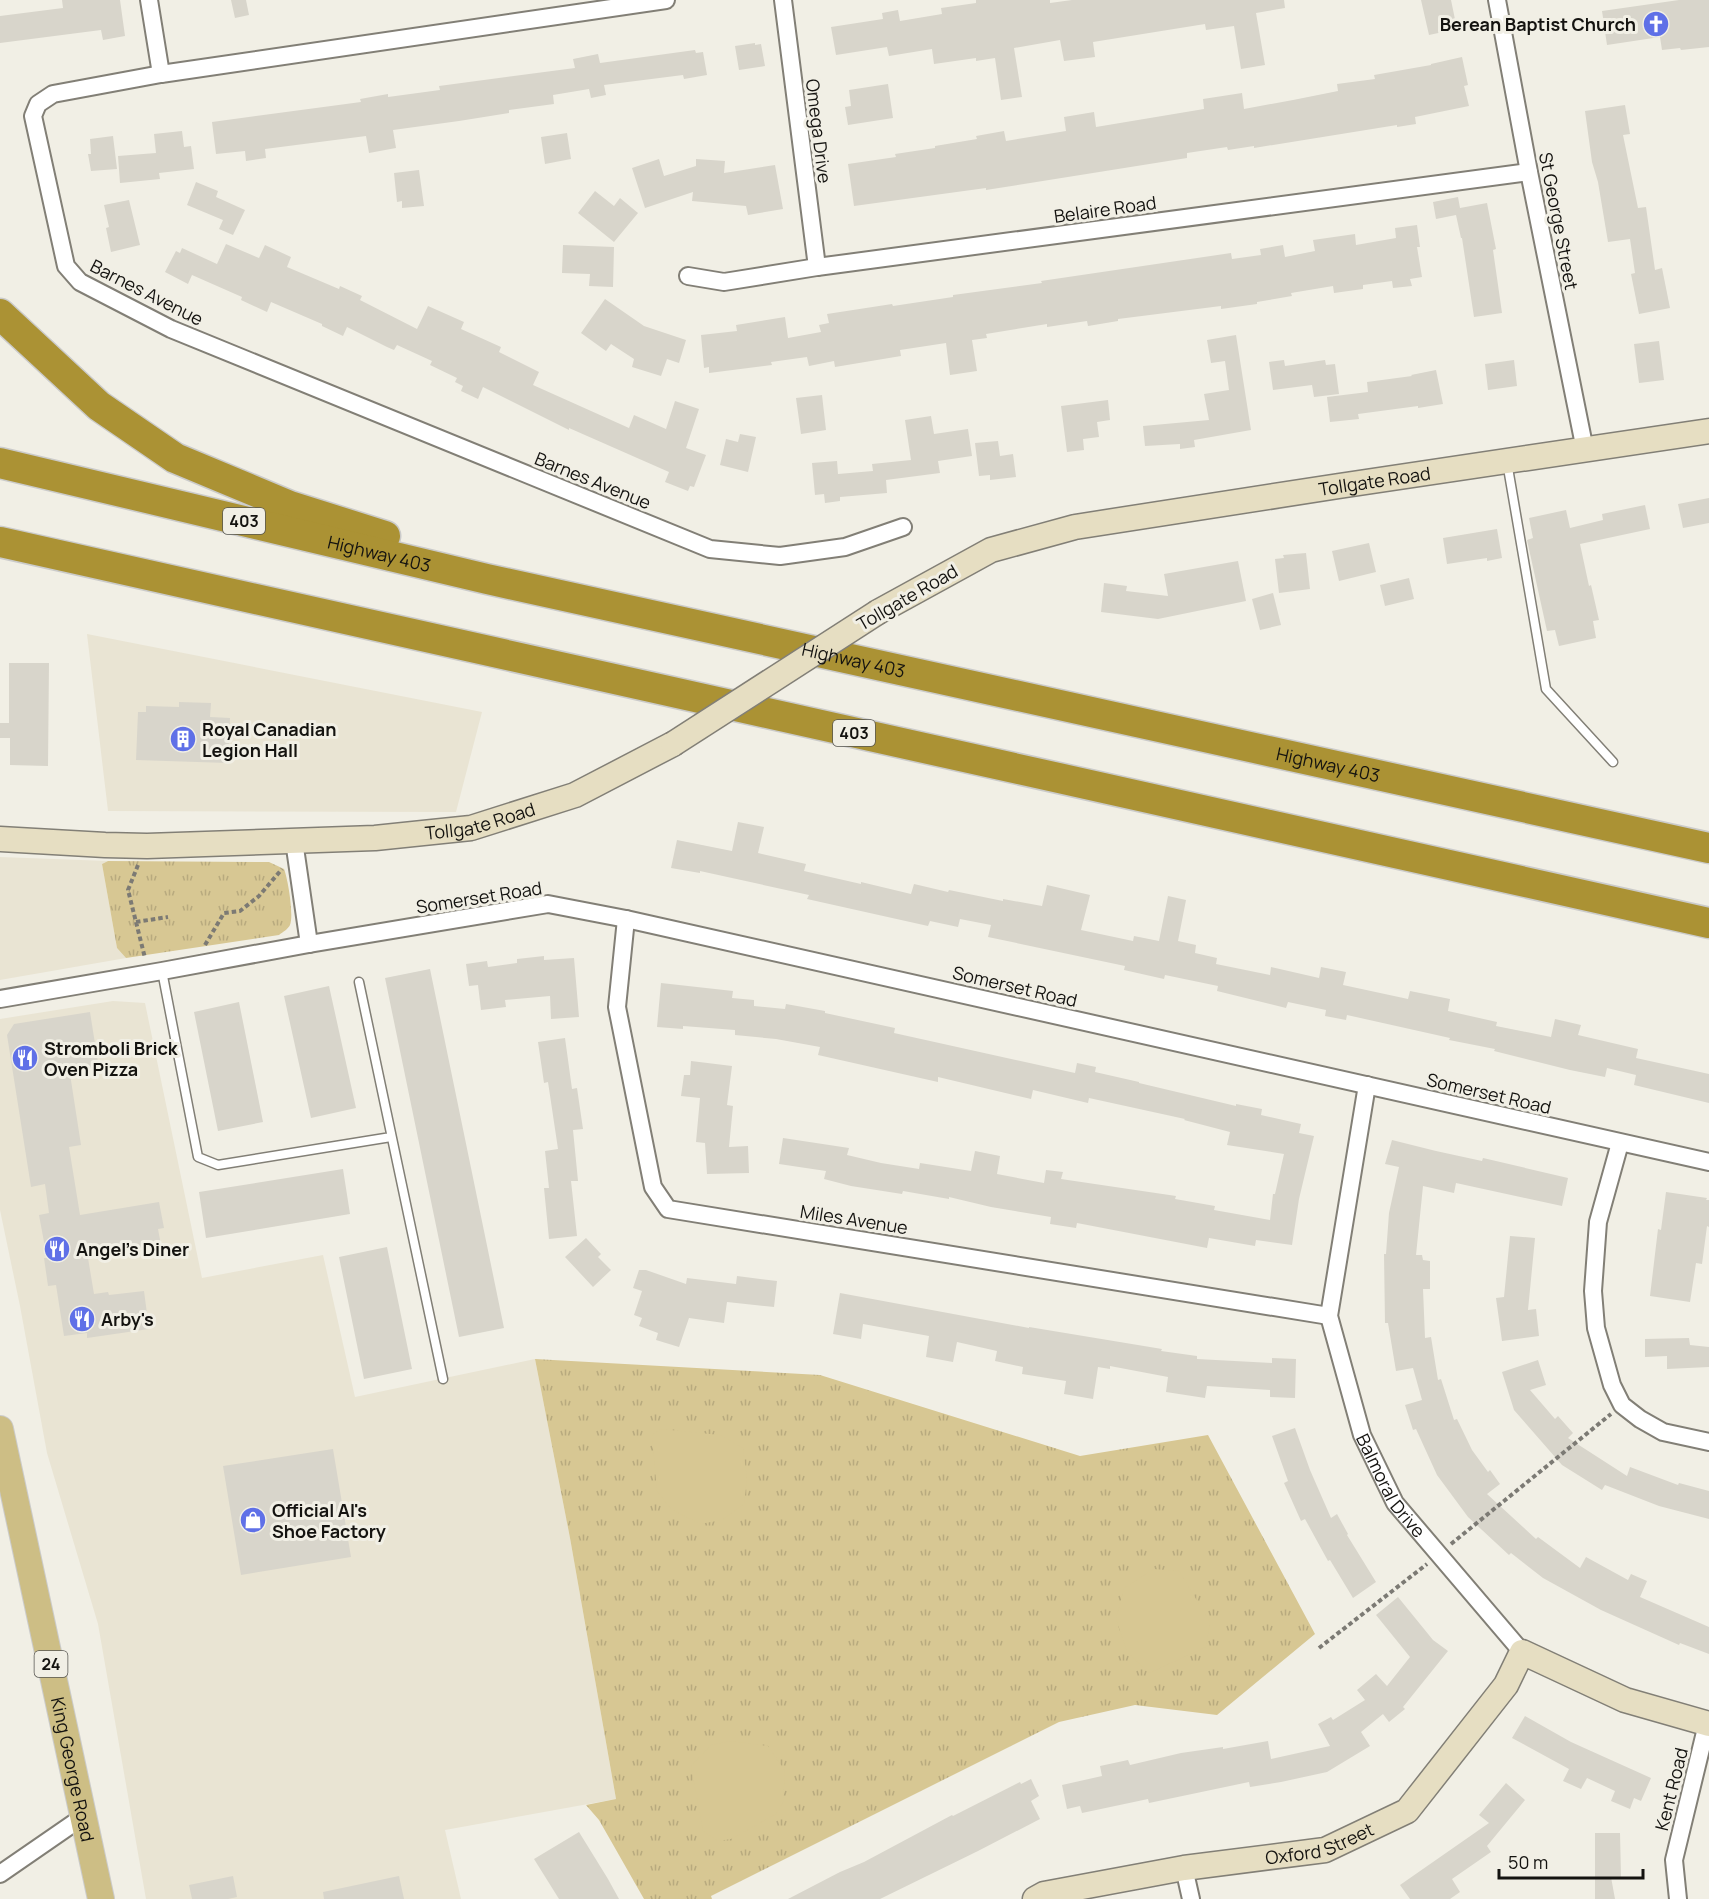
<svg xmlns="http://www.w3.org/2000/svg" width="1709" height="1899" font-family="Manrope,sans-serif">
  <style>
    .built { fill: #e9e4d3 }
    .grass { fill: url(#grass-tufts) }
    .pitch { fill: #d7c793 }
    .building { fill: #d8d5cb }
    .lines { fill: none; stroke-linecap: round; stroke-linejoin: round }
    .lane-casing { stroke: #827f76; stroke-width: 11 }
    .street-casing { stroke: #827f76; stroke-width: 20 }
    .secondary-casing { stroke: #827f76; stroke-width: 27 }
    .primary-casing { stroke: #cbcbca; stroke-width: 28 }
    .highway-casing { stroke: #cbcbca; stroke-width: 33 }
    .path { stroke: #7c7a74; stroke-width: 4; stroke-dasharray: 4.5 3; stroke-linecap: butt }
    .lane { stroke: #fff; stroke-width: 8 }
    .street { stroke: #fff; stroke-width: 16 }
    .secondary { stroke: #e6dec2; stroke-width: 24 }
    .primary { stroke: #cdbe85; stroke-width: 26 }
    .highway { stroke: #ab9234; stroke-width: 30 }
    .secondary-bridge-casing { stroke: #827f76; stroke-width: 27; stroke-linecap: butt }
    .secondary-bridge { stroke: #e6dec2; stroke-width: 24 }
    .labels { text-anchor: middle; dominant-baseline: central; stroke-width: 6; stroke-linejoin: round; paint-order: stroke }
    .shield { fill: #f1efe5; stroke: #565550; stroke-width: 1.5 }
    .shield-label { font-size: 16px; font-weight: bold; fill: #141310 }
    .poi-label { font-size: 18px; font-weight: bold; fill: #141310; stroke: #f1efe5; text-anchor: start }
    .street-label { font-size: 18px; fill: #141310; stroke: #f1efe5 }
  </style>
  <defs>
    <pattern id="grass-tufts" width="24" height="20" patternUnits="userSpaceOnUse" patternTransform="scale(1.5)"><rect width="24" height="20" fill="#d7c793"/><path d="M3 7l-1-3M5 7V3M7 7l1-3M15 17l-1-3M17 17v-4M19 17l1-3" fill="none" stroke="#b8aa7e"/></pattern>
  </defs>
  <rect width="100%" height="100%" fill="#f1efe5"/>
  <path class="built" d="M87,634L482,712L456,812L108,811Z
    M0,857L108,861L102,864L117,948L126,958L0,980Z
    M113,1001L145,1003L202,1278L323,1255L355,1397L535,1359L570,1538L616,1799L445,1830L461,1899H146L98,1624L47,1453L20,1306L0,1210V1019Z"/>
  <path class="grass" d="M108,861L269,862L284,869C288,879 294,915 290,925C288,929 283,932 279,935L126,958L117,948L102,864Z
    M535,1359L820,1375L1080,1456L1208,1435L1315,1634L1217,1715L1135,1705L1059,1722L711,1896L712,1899H644L599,1820L586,1805L616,1799L570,1538Z"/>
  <path class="pitch" d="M661,1429L720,1435L743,1448L747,1479L744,1504L722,1520L700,1524L671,1509L657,1491L652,1435Z
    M1154,1569L1179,1571L1210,1622L1206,1647L1149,1673L1127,1652L1116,1619L1124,1588Z
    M731,1741L768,1746L785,1771L783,1802L776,1814L731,1839L718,1841L703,1831L691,1766L711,1745Z"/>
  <path class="building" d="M62,0H120L125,36L103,40L101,30L0,43V16L63,8Z
    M231,0H246L249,15L235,18Z
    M976,0H1050V3L1072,0H1284L1285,8L1256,13L1265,65L1241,69L1234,26L1206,30L1205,24L1093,42L1095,57L1064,61L1060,40L1014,48L1022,97L1001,100L995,58L976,61V58L934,64L932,49L889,56L887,47L836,55L831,27L883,19L882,13L898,10L900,21L942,14L941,8L976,3Z
    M1421,0H1451L1457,29L1429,35Z
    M1679,0H1709V47L1681,50L1680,48L1662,50L1660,37L1607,45L1602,11Z
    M755,43V45L761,44L765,66L739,70L735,46Z
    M695,50L696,53L703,52L707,75L684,79L683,75L604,85L606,95L591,98L589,89L553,95L554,104L509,110V113L459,121L393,130L396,148L369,153L366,136L265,149L266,158L246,161L245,151L216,154L212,122L361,102L360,99L388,94V97L440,90L439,86L575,68L573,59L598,54L600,63Z
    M1462,57L1468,85L1464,86L1469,106L1415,117L1416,124L1397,127V125L1254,148V146L1228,150L1227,147L1187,153V158L986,190V188L854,206L848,164L896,157L895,154L935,148V146L977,139L976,136L1004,131L1006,141L1066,131L1064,117L1094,112L1096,127L1204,109L1203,99L1242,93L1244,109L1293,100L1338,91L1337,84L1375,79L1374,75L1431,65V64Z
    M888,84L893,118L848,125L845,107L851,106L849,90Z
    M1625,105L1630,134L1623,135L1638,208L1646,207L1655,270L1662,268L1670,308L1639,314L1631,274L1635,273L1630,239L1608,242L1598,182L1592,162L1585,111Z
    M182,131L184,147L191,146L194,169L159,173L160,179L120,183L118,156L156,153L154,134Z
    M567,133L571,159L545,164L541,137Z
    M113,136L117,169L91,171L88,154H91L90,139Z
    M659,159L664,176L696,166V159L725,161L724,173L775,165L783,209L748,215L746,206L692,201L693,192L645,208L632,168Z
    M419,170L424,206L402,208V201L397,202L394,173Z
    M196,182L218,191L216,197L245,210L233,235L219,229L223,220L187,205Z
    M595,191L614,206L620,198L638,213L614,242L578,213Z
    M1458,197L1460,208L1487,203L1496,249L1493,250L1502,313L1474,317L1462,238H1461L1456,215L1436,219L1433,202Z
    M129,200L140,245L111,252L106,228L109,227L104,205Z
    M1417,225L1420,247H1417L1422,277L1410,279L1412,286L1393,288L1392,281L1363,285V289L1334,293L1333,286L1291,293L1292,296L1257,302V304L1221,309V306L1118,319V321L1088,326L1087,321L1047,327V324L986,334L987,338L972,340L977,371L950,375L946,343L900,350L901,356L835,367L834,361L809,366L807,357L771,362L772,365L709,373V367L704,368L701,335L737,331L736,325L785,317L788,338L821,332L819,325L829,323L827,314L892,304L893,306L953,297V295L1042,283L1041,281L1231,253L1232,259L1261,255L1260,249L1283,245L1285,257L1315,251L1313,240L1355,234L1356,245L1396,238L1395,228Z
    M226,244L259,258L265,245L291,257L287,267L339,289L340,286L362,296L360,300L417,329L428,306L464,322L461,329L501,347L499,352L539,372L533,385L629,428L634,415L666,429L675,401L699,409L686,448L706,455L694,487L690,486L688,491L665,482L669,472L569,428V430L483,387L478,399L461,391L463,386L455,382L457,378L430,365L432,361L397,345L394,350L387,347L347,327L343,336L322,326V324L271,302L267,312L241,300L242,297L192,275L188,284L165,272L176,251L180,253L182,248L217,264Z
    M563,245L614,247L613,287L589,286L590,274L562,273Z
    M605,299L644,326L686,340L679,363L667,359L661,376L632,367L634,359L611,344L606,351L581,333Z
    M1236,335L1251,430L1194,440L1195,447L1180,449V444L1145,446L1143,426L1209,420L1204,394L1229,390L1225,361L1211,363L1207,340Z
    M1659,341L1664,380L1639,383L1634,344Z
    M1284,360L1285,366L1325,360L1326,365L1335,364L1339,394L1314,397L1312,385L1273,390L1269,362Z
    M1514,360L1517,386L1488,390L1485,364Z
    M1436,370L1443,404L1418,408V406L1358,414L1359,419L1330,422L1327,397L1368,392L1367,382L1412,376L1411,375Z
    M822,395L826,430L801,434L796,398Z
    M1108,400L1110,420L1097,422L1099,437L1083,439L1084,450L1067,452L1061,406Z
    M931,416L934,434L968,429L972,456L938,461L940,473L886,480L887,493L840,497V501L825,503L824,494L815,495L812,463L837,461L838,474L873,471L872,464L911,460L905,420Z
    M740,434L756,437L748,472L720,465L726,439L738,442Z
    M998,441L1000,456L1013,454L1016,477L990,480V475L979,476L975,443Z
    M1709,498V523L1683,528L1678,504Z
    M1645,505L1650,529L1580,544L1589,586L1591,585L1599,620L1593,621L1596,638L1559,646L1555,630L1547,631L1527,540L1533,538L1529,518L1566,510L1570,528L1603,520L1602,514Z
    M1497,529L1502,558L1487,561V558L1447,564L1443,538Z
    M1369,543L1376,572L1339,581L1332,551Z
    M1306,553L1310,589L1279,593L1275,559L1284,558L1283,555Z
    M1238,561L1246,601L1158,619L1101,612L1104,583L1127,586L1126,591L1168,596L1164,574Z
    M1409,578L1414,599L1385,606L1380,585Z
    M1273,593L1281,625L1260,630L1252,599Z
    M9,663H49L48,766L10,765V738H0V723H9Z
    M179,702L211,703L210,717L230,718L228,763L136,760L138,712H146V706L179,707Z
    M738,822L764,827L758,853L806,864L804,871L861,884V882L911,894L914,884L948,892L949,890L1003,901V899L1042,906L1047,885L1090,895L1081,930L1133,941L1134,936L1159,941L1168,896L1186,900L1178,941L1196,945L1195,953L1217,958L1216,964L1270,975L1271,967L1319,978L1321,967L1346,972L1343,985L1408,999L1410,991L1450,999L1448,1011L1497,1022L1496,1026L1551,1037L1555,1019L1581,1025L1578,1035L1638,1049L1636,1058L1709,1074V1103L1634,1085L1636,1075L1607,1068L1605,1077L1570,1070L1494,1051L1495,1049L1449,1040L1450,1038L1347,1015L1346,1020L1325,1016L1326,1010L1288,1002L1286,1008L1217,991L1218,986L1165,975L1164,979L1124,970L1125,966L988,937L991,925L960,919L958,927L930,921L928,926L807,899L809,895L700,871V873L671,868L677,840L732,851Z
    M544,956V960L574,958L579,1017L551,1019L550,996L505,1000L506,1007L481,1010L478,985L469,986L466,964L487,961L488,967L517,963V959Z
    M430,969L504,1328L459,1337L385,978Z
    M661,983L733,991L732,998L754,1000V1006L785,1009L786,1004L825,1011V1013L895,1028L894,1033L1075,1073L1077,1063L1096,1067L1095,1072L1139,1082V1083L1236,1106V1104L1262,1109L1261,1115L1301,1124L1299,1133L1314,1136L1299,1199L1292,1245L1256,1240L1255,1246L1209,1238L1207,1248L1077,1223L1076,1228L1050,1224L1051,1217L991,1207L949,1197V1199L903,1191L902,1194L851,1186L824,1179L826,1171L779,1164L783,1138L849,1148L847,1155L881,1163L919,1169L920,1163L971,1171L975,1151L1000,1156L997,1174L1044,1183L1046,1170L1063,1172L1061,1179L1176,1196L1175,1199L1215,1206L1214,1210L1270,1220L1273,1194H1275L1284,1154L1227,1145L1230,1132L1184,1120L1185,1119L1089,1098L1088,1103L1033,1090L1031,1099L938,1077V1082L818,1055L820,1047L776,1039L735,1035V1030L683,1026V1029L657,1027Z
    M329,986L356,1108L311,1118L284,996Z
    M239,1002L263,1122L218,1131L194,1012Z
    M90,1012L99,1069L70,1074L81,1145L69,1147L80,1215L159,1202L164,1228L158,1229L161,1245L88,1258L94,1294L108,1292L109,1295L144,1291L149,1329L87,1338V1333L64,1336L56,1285L48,1286L44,1258H47L39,1215L49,1213L45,1184L31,1187L7,1035L14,1024Z
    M565,1038L572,1089L577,1088L583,1129L573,1130L578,1181H571L577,1236L549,1239L544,1188H549L545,1151L558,1149L548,1082L544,1083L538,1042Z
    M691,1061L732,1066L727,1105L733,1106L729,1147L748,1146L749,1173L707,1174L705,1143L696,1142L700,1098L681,1096L684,1075H690Z
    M1392,1140L1436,1151L1482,1161L1483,1158L1568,1178L1562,1206L1456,1183L1454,1193L1423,1186L1416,1255H1422L1423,1260L1430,1261V1289H1423L1425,1338L1431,1337L1438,1380L1441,1379L1454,1420L1457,1419L1472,1450L1488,1472L1490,1470L1500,1484L1487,1494L1536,1539L1538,1537L1580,1568L1586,1557L1628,1580L1631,1574L1647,1581L1640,1597L1709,1627V1654L1680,1643L1679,1645L1601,1610L1543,1578L1511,1553L1509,1555L1468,1517L1437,1475L1416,1429L1413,1430L1405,1405L1422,1400L1413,1368L1396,1371L1388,1323H1385L1384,1254H1386L1389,1213L1399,1167L1385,1164Z
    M343,1169L350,1214L206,1238L199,1192Z
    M1666,1192L1707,1198L1706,1200H1709V1227L1707,1226L1702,1264L1696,1263L1690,1302L1650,1296L1658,1229L1661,1230Z
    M1510,1236L1535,1238L1528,1310L1536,1309L1539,1336L1502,1341L1496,1298L1504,1297Z
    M586,1238L601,1254L598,1257L611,1270L593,1287L565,1257Z
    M387,1247L412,1369L364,1379L339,1257Z
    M639,1270H646L686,1284L687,1278L736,1284L737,1276L777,1281L774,1307L727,1302L724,1323L689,1318L679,1347L656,1340L658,1333L639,1326L642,1318L634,1315L642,1291L633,1288Z
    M840,1293L1029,1328V1327L1162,1349L1161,1351L1197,1356V1359L1272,1363V1358L1296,1359L1295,1398L1270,1397V1390L1207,1386L1205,1398L1166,1392L1168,1377L1110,1366V1369L1098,1367L1093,1399L1064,1394L1066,1381L1022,1374L1023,1367L995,1361L997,1351L957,1342L953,1362L926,1357L929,1336L863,1324L861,1339L833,1334Z
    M1689,1338L1690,1345L1709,1347V1367L1667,1369V1356L1645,1357V1339Z
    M1538,1360L1546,1385L1530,1390L1555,1419L1558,1416L1573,1433L1568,1438L1627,1476L1630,1467L1678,1485L1679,1483L1709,1491V1519L1659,1506L1605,1485L1602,1490L1562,1465L1514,1410L1502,1372Z
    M1295,1428L1310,1470L1331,1518L1337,1514L1348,1534L1347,1535L1376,1582L1353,1598L1330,1560L1328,1561L1305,1519L1301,1521L1284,1483L1288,1481L1272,1436Z
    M333,1449L351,1557L241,1575L223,1466Z
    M1398,1597L1433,1640L1448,1651L1403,1707L1405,1709L1389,1722L1383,1714L1361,1732L1370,1746L1327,1772L1281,1782L1250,1787L1249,1782L1149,1803L1148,1799L1082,1813L1080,1806L1067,1809L1062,1785L1102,1776L1100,1766L1128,1760L1130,1765L1181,1753L1223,1747V1749L1268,1741L1271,1759L1330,1746L1318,1724L1331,1717L1333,1720L1365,1700L1357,1690L1376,1674L1387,1686L1410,1657L1376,1615Z
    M1525,1716L1571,1742L1651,1778L1641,1801L1634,1798L1630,1809L1611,1801L1615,1791L1587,1778L1581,1789L1563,1781L1569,1769L1512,1738Z
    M1031,1779L1039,1796L1031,1801L1040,1819L978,1851L880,1899H788L840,1872L864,1862L952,1815L953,1816L1020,1782L1021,1784Z
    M1506,1783L1525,1800L1487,1846L1491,1852L1452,1879L1460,1892L1450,1899H1410L1400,1885L1489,1823L1479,1815Z
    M579,1832L608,1879L619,1899H559L534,1859Z
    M1595,1833H1620L1621,1877H1611L1615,1899H1595Z
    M233,1876L237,1897L228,1899H192L189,1885Z
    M399,1876L404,1899H324L323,1892Z"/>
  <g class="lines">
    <defs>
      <path id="lane" d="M1507,462L1546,689L1613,762
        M162,971L198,1157L218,1165L391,1137
        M359,982L443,1379"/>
      <g id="street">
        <path d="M149,0L161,74"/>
        <path d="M666,0L161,74L53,94L38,104L33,116L66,266L80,282L171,329L710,549L780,556L845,547L903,527"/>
        <path d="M783,0L817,267"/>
        <path d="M1497,0L1529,172L1585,450"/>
        <path d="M688,276L724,282L817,267L1529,172"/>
        <path d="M294,841L309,944"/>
        <path d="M626,919L617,1007L653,1187L668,1209L1329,1316"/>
        <path d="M0,999L162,971L309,944L548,904L626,919L1709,1162"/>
        <path id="s1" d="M1367,1085L1329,1316L1362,1435L1395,1503L1522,1652"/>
        <path d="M1620,1143L1598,1222L1593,1291L1596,1328L1612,1385L1622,1405L1640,1419L1663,1432L1709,1442"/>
        <path d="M1184,1868L1191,1899"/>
        <path d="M0,1874L84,1816"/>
        <path d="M1678,1899L1674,1860L1707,1724"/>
      </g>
      <g id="secondary">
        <path id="s2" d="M878,612L991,550L1075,527L1339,486L1709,431"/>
        <path id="s3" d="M0,839L105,845L147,846L375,838L471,828L575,795L673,744"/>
        <path id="s4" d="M1035,1899L1044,1894L1184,1868L1325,1850L1407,1811L1506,1685L1522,1652L1625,1700L1709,1724"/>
      </g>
      <g id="primary">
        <path id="s5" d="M0,1429L101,1899"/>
      </g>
      <g id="highway">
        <path d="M0,314L99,406L175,458L290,506L385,536"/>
        <path id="s6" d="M0,463L487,579L1709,848"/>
        <path d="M0,542L1709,923"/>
      </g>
    </defs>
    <use href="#lane" class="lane-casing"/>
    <use href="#street" class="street-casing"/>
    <use href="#secondary" class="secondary-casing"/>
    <use href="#primary" class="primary-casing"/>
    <use href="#highway" class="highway-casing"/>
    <path class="path" d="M138,865L128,890L145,958
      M136,922L168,917
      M205,945L224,913L240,911L259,896L282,869
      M1451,1544L1611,1414
      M1319,1648L1427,1564"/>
    <use href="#lane" class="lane"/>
    <use href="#street" class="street"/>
    <use href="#secondary" class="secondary"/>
    <use href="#primary" class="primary"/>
    <use href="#highway" class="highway"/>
    <defs>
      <path id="secondary-bridge" d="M673,744L878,612"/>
    </defs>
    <use href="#secondary-bridge" class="secondary-bridge-casing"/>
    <use href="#secondary-bridge" class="secondary-bridge"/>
  </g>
  <defs>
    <symbol id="church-disc" viewBox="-11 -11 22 22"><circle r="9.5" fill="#5f70e7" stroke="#f1efe5"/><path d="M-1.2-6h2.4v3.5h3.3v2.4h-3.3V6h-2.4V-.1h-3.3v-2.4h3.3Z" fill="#fff"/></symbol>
    <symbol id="building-disc" viewBox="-11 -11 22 22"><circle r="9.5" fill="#5f70e7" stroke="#f1efe5"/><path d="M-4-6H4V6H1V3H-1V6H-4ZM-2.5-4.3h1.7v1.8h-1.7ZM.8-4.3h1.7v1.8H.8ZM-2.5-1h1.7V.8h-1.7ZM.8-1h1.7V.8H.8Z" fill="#fff"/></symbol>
    <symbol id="restaurant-disc" viewBox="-11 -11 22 22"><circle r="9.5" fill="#5f70e7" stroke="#f1efe5"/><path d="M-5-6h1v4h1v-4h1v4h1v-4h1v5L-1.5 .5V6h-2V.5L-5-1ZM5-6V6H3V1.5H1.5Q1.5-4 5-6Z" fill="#fff"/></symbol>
    <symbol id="shop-disc" viewBox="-11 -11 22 22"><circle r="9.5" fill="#5f70e7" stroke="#f1efe5"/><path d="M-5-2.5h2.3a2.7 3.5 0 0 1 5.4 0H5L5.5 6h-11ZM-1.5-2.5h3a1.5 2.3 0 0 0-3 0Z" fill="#fff"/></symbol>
  </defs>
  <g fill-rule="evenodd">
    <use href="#church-disc" x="1641" y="9" width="30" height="30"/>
    <use href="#building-disc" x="168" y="724" width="30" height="30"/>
    <use href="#restaurant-disc" x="10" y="1043" width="30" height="30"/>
    <use href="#restaurant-disc" x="42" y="1234" width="30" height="30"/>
    <use href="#restaurant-disc" x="67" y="1304" width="30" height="30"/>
    <use href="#shop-disc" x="238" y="1505" width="30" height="30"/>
  </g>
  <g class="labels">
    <g class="shield">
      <rect x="223" y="508" width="42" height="26" rx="4.5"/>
      <rect x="833" y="720" width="42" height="26" rx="4.5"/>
      <rect x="34.5" y="1651" width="33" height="26" rx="4.5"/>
    </g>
    <g class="shield-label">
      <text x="244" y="521">403</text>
      <text x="854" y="733">403</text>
      <text x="51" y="1664">24</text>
    </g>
    <g class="poi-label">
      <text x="1636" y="24" text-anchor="end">Berean Baptist Church</text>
      <text x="202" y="729">Royal Canadian<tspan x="202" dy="21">Legion Hall</tspan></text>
      <text x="44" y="1048">Stromboli Brick<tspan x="44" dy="21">Oven Pizza</tspan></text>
      <text x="76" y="1249">Angel's Diner</text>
      <text x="101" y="1319">Arby's</text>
      <text x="272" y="1510">Official Al's<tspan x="272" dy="21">Shoe Factory</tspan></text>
    </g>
    <g class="street-label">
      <text transform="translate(819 131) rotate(83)">Omega Drive</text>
      <text transform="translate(1105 209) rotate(-8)">Belaire Road</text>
      <text transform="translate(1559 221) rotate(79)">St George Street</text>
      <text transform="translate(147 292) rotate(27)">Barnes Avenue</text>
      <text transform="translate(593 480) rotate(22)">Barnes Avenue</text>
      <text stroke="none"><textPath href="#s2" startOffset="519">Tollgate Road</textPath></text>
      <text stroke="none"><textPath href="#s6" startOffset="390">Highway 403</textPath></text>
      <text transform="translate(907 597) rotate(-30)">Tollgate Road</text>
      <text stroke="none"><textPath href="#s6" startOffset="876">Highway 403</textPath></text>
      <text stroke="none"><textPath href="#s6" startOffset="1362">Highway 403</textPath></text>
      <text stroke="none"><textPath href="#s3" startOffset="482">Tollgate Road</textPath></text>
      <text transform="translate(479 897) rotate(-9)">Somerset Road</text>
      <text transform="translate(1015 986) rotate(13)">Somerset Road</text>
      <text transform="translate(1489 1093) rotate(13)">Somerset Road</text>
      <text transform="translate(854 1219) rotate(9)">Miles Avenue</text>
      <text stroke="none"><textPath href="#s1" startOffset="416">Balmoral Drive</textPath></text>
      <text stroke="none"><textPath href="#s5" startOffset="348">King George Road</textPath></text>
      <text transform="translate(1671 1789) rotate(-76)">Kent Road</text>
      <text stroke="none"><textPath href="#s4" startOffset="291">Oxford Street</textPath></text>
    </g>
  </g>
  <path d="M1499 1869v9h144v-9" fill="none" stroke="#141310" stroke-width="3"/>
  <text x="1508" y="1869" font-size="18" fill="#141310" stroke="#f1efe5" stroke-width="4.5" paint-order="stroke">50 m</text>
</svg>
